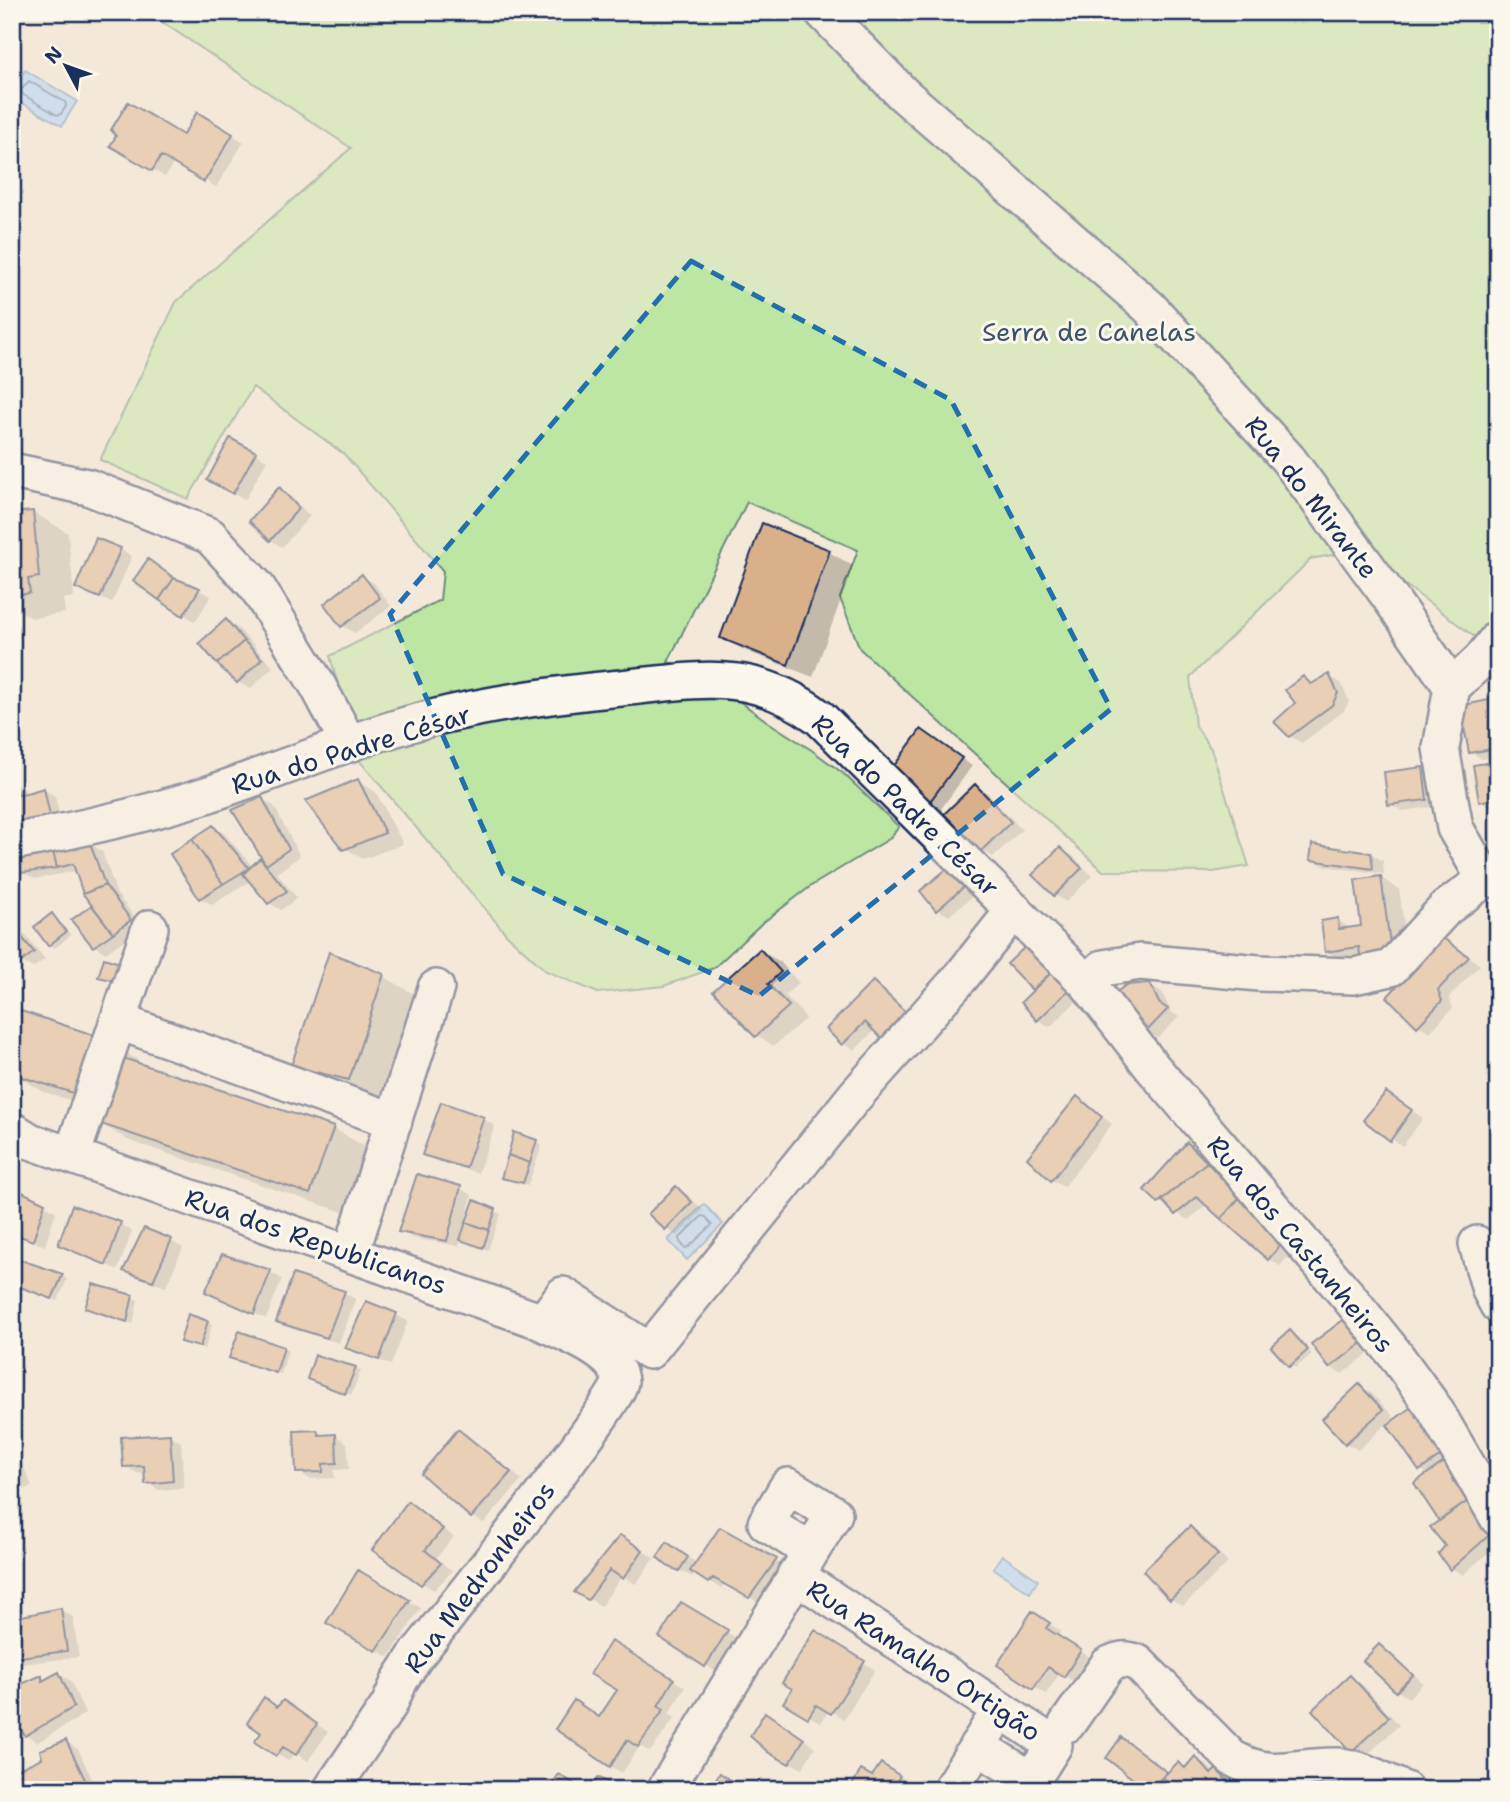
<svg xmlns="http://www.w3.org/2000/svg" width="1510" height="1802" font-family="'Shantell Sans',sans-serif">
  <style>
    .green { fill: #bce6a2; stroke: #6c8a80; stroke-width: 2 }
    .water { fill: #a3d1fe; stroke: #6d90be; stroke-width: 2 }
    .shadow { fill: #0003 }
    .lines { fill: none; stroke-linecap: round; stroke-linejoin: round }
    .shore { stroke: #51709e; stroke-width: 2 }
    .building { fill: #d9b08a; stroke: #1b2f5e; stroke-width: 2 }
    .minor-casing { stroke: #1b2f5e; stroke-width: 40 }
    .minor { stroke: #fbf7ec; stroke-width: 35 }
    .marked { fill: none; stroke: #1f6fb2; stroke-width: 5; stroke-dasharray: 14 9; stroke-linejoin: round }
    .labels { text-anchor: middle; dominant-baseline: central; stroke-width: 6; stroke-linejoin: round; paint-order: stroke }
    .park-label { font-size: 26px; fill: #3b546c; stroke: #fbf7ec }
    .street-label { font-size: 26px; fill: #1b2f5e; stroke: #fbf7ec }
  </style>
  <rect width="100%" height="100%" fill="#f4e9d8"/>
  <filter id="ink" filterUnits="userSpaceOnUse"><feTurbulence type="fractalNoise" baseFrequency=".0143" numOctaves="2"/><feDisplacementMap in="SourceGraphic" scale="14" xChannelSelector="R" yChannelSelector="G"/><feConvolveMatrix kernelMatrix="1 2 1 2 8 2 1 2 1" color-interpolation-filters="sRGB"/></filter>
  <g filter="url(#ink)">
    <path class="green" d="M147,12H1498V621L1480,641L1359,550L1311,559L1190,677L1195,725L1211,749L1249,866L1213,872L1103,871L860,649L840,598L858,550L747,502L668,662L699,672L768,722L813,751L844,774L899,827L889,839L811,886L761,924L714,968L664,986L598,993L546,971L507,935L358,759L330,656L440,600L443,571L345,455L253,387L188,499L100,460L176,302L351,148Z"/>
    <path class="water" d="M25,70L77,101L62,126L12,97V92Z
      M704,1204L723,1224L687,1260L668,1240Z
      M1002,1555L1038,1580L1030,1593L993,1568Z"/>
    <path class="shadow" d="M198,115L244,142L216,187L174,162L165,177L112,145L184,137Z
      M231,440L267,460L245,500L209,480Z
      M279,490L291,497L310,516L282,547L271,540Z
      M33,512L68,533L74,597L63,599L65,613L32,618L12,607V515Z
      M120,549L132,556L112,603L78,587Z
      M829,552L853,566L813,677L746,651L722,637Z
      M161,569L179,581L211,596L195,622L136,581Z
      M362,577L374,583L391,606L355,633L343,626L326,604Z
      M226,621L238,628L273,667L250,689L238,682Z
      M1329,676L1341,683L1349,701L1344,711L1302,743L1290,736L1303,678L1313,684Z
      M1498,700V756L1482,759L1470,752Z
      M922,731L972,766L941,809L929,802Z
      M1498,762V807L1493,808L1481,801Z
      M1423,769L1435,776L1439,806L1402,811L1390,804Z
      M357,781L376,792L403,844L363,859L345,848Z
      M12,782L24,789L27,794L43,789L55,796L62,827L12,840Z
      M975,786L987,793L1022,830L993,857L981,850Z
      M262,799L274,806L300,856L277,873L297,898L281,910L269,903L250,881L212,905L200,898L213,827L225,834L253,867L262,858Z
      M1498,826V839L1492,829Z
      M90,844L102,851L117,894L142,927L106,953L94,946V906L77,871L35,879L23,872Z
      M1061,849L1073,856L1092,876L1066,902L1055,895Z
      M1371,854L1383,861L1384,874L1324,866L1312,859Z
      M948,870L974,895L949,916L937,909Z
      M1381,878L1399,889L1410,968L1345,962L1327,951L1337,920L1352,929L1363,927Z
      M52,915L57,918L71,935L55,948L50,945Z
      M12,919L45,959L33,968L21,962L12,951Z
      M1030,944L1084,994L1050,1027L1038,1020L1035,990L1010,964Z
      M1454,946L1480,965L1449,997L1453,1008L1430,1032L1418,1025Z
      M760,951L779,961L799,983L785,995L806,1018L774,1046L756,1035Z
      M383,976L419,997L385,1100L329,1086L294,1065Z
      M874,983L885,990L926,1030H875L855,1050L843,1044L829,1029Z
      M1150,985L1162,992L1171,1012L1179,1017L1158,1038L1146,1032Z
      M103,1039L138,1060L137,1065L333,1128L369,1149L346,1213L130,1141L94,1120L99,1109L44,1092L12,1073Z
      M1077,1098L1112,1124L1064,1187L1053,1180L1029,1158Z
      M1398,1101L1423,1118L1403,1146L1391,1139Z
      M442,1104L484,1119L495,1126L478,1173L436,1161L424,1154Z
      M515,1134L542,1145L528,1185L503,1177Z
      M1187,1144L1199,1151L1294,1250L1280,1266L1269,1259L1208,1204L1188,1220L1159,1201Z
      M460,1188L472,1195L464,1226H467L475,1203L501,1214L488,1250L461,1239L459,1246L412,1238L401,1231Z
      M676,1188L688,1195L703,1210L678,1236L666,1229Z
      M12,1189L56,1211L45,1246L12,1234Z
      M73,1207L120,1224L132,1231L118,1270L60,1244Z
      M171,1241L183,1248L166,1287L137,1277L126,1271Z
      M270,1272L282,1279L266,1319L207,1292Z
      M62,1276L67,1279L58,1301L20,1287Z
      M94,1286L138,1300L133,1324L88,1308Z
      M344,1293L356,1299L339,1343L290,1328L278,1321Z
      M396,1315L408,1321L391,1365L347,1347Z
      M1351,1316L1380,1345L1342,1374L1330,1367Z
      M207,1322L212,1325L205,1349L182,1341Z
      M1290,1332L1312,1354L1296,1368L1291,1365Z
      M283,1348L288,1351L281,1374L237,1360Z
      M355,1368L361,1371L351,1395L315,1381Z
      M12,1384L19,1405L12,1408Z
      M1360,1386L1371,1393L1394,1417L1358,1450L1346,1443L1324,1419Z
      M1418,1404L1498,1531V1544L1463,1575L1451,1568L1429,1475L1420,1469Z
      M459,1431L471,1438L522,1480L484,1523L472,1517Z
      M316,1432L325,1437L336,1436L347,1443L349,1469L334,1470L335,1478L310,1479L298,1472Z
      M169,1435L181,1442L184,1488L159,1490L147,1483L146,1473H137L125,1466Z
      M12,1451L18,1454L32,1486L12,1495Z
      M409,1503L454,1537L436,1558L452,1571L434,1590L422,1583Z
      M1190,1528L1202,1535L1228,1563L1183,1606L1171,1599L1145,1571Z
      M720,1529L787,1568L761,1604L725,1583L721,1589L695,1572L692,1577L668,1564L679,1551L697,1563Z
      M632,1544L654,1558L636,1584L622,1576L601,1606L576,1591Z
      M358,1572L421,1608L389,1657L328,1623Z
      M682,1604L738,1639L718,1673L662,1636Z
      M61,1610L73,1617L79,1657L21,1664L12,1660V1620Z
      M1045,1621L1061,1631L1057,1636L1091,1658L1076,1683L1060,1673L1046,1694L999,1665Z
      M827,1639L875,1670L844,1719L829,1710L821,1723L786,1702Z
      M611,1643L685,1687L669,1714L675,1718L650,1752L640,1746L622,1773L610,1766L600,1718L620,1690Z
      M1379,1646L1391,1653L1423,1683L1409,1698L1397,1691L1365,1661Z
      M59,1674L71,1681L85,1714L38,1742L26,1735L42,1677L47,1680Z
      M1350,1677L1362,1684L1399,1725L1364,1758L1352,1751Z
      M265,1699L279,1708L284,1702L328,1732L308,1761L295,1753L288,1761L276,1754L264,1733Z
      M778,1721L815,1747L802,1769L770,1752Z
      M1122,1739L1169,1773L1178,1764L1186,1769L1195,1758L1207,1765L1214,1773L1217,1771L1229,1778L1240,1790H1179L1174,1785L1169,1790H1150Z
      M66,1742L78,1749L97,1790H21L44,1759Z
      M893,1772L911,1784L906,1790H851L873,1778Z"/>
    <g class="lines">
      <path class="shore" d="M29,81L65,102L66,106L61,114L57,115L22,94L21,90Z
        M702,1216L706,1217L712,1225L689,1247L685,1248L680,1242V1238Z"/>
    </g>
    <path class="building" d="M128,102L183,135L197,112L233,134L204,182L161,156L152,171L110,146L116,136L111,130Z
      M230,438L256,452L233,494L207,480Z
      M279,487L299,508L270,541L249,521Z
      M33,511L39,577L28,579L30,593L12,596V513Z
      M762,523L830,550L788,665L720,638Z
      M96,538L121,548L100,598L75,588Z
      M148,559L174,578L159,600L133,581Z
      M362,574L380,598L341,627L324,604Z
      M174,578L200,588L183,616L159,600Z
      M226,619L244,641L217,664L199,643Z
      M244,641L262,659L237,683L217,664Z
      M1329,674L1338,693L1332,705L1289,737L1274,722L1295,703L1285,690L1303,676L1311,684Z
      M1498,698V748L1469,753L1460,706Z
      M921,729L962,758L928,804L888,774Z
      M1498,761V798L1479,802L1473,765Z
      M1423,767L1427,800L1388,805L1384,772Z
      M358,779L385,833L343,850L305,801Z
      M12,780L19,795L44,788L51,821L12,831Z
      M975,784L1011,822L980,852L944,814Z
      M262,797L289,849L266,865L232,810Z
      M213,825L249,868L223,884L192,839Z
      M192,839L223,884L199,899L170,854Z
      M90,843L105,885L83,894L73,864L57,868L53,851Z
      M1312,844L1371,853L1373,869L1310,860Z
      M1060,847L1082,868L1054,896L1032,875Z
      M53,851L57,868L21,873L12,858Z
      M260,858L287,891L268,904L243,874Z
      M948,868L964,887L936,911L920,891Z
      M1381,876L1392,959L1361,963L1359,947L1325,952L1321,921L1338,918L1339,929L1361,926L1355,880Z
      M105,885L131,920L113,933L83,894Z
      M92,905L113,933L93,947L71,920Z
      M52,913L66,932L48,946L34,927Z
      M12,925L34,952L20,963L12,954Z
      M1442,937L1469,957L1438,990L1442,1001L1417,1027L1387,997Z
      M1030,942L1055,969L1032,990L1007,964Z
      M760,949L781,972L768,984L789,1006L755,1037L713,991Z
      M329,952L384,974L349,1080L291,1066Z
      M104,958L120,963L115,981L98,977Z
      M1055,969L1073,986L1037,1021L1021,1002Z
      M873,981L916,1022L891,1048L865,1022L842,1045L826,1029Z
      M1150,983L1159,1003L1168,1009L1145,1033L1118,999V991L1126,985Z
      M12,1008L103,1038L83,1096L12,1074Z
      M117,1056L334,1127L310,1194L92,1121Z
      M1386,1092L1412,1110L1390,1141L1363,1120Z
      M1077,1096L1102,1117L1051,1181L1027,1158Z
      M441,1102L484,1117L466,1168L422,1155Z
      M514,1132L537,1140L530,1163L508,1155Z
      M1187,1142L1207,1162L1158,1203L1144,1190Z
      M508,1155L530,1163L523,1183L501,1178Z
      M1207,1162L1239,1198L1221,1219L1197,1197L1175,1215L1162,1200Z
      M417,1174L461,1186L447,1241L398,1232Z
      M676,1186L692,1202L665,1230L648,1214Z
      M12,1187L45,1203L33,1241L12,1233Z
      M1239,1198L1283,1242L1268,1260L1221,1219Z
      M474,1200L496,1209L489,1230L466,1222Z
      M72,1205L121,1222L106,1265L58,1245Z
      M466,1222L489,1230L483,1248L460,1240Z
      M144,1228L172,1239L153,1281L123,1271Z
      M222,1254L271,1270L254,1314L205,1292Z
      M18,1259L63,1274L52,1299L12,1284Z
      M293,1274L345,1291L327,1338L276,1322Z
      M93,1284L133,1295L127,1322L85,1308Z
      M366,1301L397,1313L379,1360L345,1348Z
      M188,1314L208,1321L200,1347L180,1342Z
      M1351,1314L1369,1338L1329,1368L1311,1344Z
      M1290,1330L1308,1350L1289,1367L1271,1347Z
      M239,1331L284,1347L276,1373L229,1358Z
      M315,1355L356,1367L345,1394L307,1379Z
      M1359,1384L1383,1410L1345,1444L1322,1419Z
      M1418,1402L1448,1451L1419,1471L1387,1425Z
      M458,1429L511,1472L471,1518L421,1474Z
      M317,1430L319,1435L336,1434L337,1463L323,1464V1472L296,1473L294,1431Z
      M170,1434L173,1481L145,1484L144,1466L123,1467L121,1437Z
      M1447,1460L1457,1474L1453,1480L1468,1501L1439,1521L1414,1483Z
      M408,1501L443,1529L425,1550L441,1563L421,1585L372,1550Z
      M1468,1501L1493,1532L1450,1570L1438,1554L1445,1546L1430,1527Z
      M1190,1526L1218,1555L1170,1600L1143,1571Z
      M720,1527L777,1559L749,1598L713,1578L708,1583L690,1571Z
      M620,1535L643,1550L623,1579L610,1570L588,1600L574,1592Z
      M667,1542L688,1557L679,1571L667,1566L657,1557Z
      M358,1570L410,1600L376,1651L326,1623Z
      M681,1602L728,1630L705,1667L659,1637Z
      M61,1608L67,1651L12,1658V1618Z
      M1032,1611L1050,1623L1046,1628L1081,1650L1064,1677L1048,1667L1033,1689L997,1665Z
      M815,1630L865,1661L831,1714L816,1705L808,1718L783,1703L792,1689L782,1683Z
      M611,1641L674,1679L658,1706L664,1709L638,1747L627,1740L610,1767L555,1729L574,1700L599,1717L617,1690L590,1674Z
      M1379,1644L1413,1675L1396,1692L1363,1661Z
      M59,1672L74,1707L25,1736L12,1714V1688L42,1675V1681Z
      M1350,1675L1389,1717L1351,1752L1312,1710Z
      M264,1697L277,1707L283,1700L317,1724L296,1755L283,1747L276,1756L254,1742L261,1733L247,1723Z
      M765,1712L804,1739L789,1764L769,1753L750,1736Z
      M1121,1737L1167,1772L1151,1790H1147L1106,1758Z
      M66,1740L90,1790H19L12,1772L42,1758L40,1750Z
      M1195,1756L1211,1774L1216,1769L1236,1790H1176L1163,1777L1178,1762L1185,1768Z
      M881,1763L900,1776L891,1789L893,1790H849L861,1770L872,1776Z
      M720,1773L737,1785L745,1790H714L710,1787Z
      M559,1774L584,1790H548Z
      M598,1777L621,1790H590Z"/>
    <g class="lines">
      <defs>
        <path id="minor" d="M823,12L903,94L1149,307L1288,459L1386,592L1452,687L1441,748L1455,828L1485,879
          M12,471L88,487L210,536L257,587L318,686L349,744
          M1452,687L1481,660L1498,638
          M12,842C77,830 140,816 203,796C278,771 351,739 428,719C491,703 557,694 621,688C700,680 751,667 819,717L1087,983L1152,1067L1348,1296L1394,1353L1434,1408L1498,1518
          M1087,983L1103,968L1140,962L1259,973L1354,976L1391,968L1446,908L1485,879H1498
          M120,1022L394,1121
          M12,1130L30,1141L537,1320C560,1332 619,1351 620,1382C620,1401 440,1625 415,1657L400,1680L389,1705L331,1790
          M72,1155L150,928
          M1477,1244L1490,1290L1498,1305
          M351,1253L436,988
          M543,1323L563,1295L649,1351L855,1096L961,977L1014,910
          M795,1575L1054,1745L1032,1780L977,1746
          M1067,1724L1108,1665C1120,1659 1125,1658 1138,1663L1232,1758C1275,1782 1295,1764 1338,1766C1363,1768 1383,1781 1405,1790
          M665,1790L834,1514L788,1486L766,1523L810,1551
          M950,1790L990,1726"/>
      </defs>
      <use href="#minor" class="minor-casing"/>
      <use href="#minor" class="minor"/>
    </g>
  </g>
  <path d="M0 0H1510V1802H0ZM691,261L951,400L1111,709L759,996L503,874L390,614Z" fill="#f4e9d8" fill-opacity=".55" fill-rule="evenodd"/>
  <path class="marked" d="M691,261L951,400L1111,709L759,996L503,874L390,614Z"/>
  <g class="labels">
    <g class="park-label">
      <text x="1089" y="331">Serra de Canelas</text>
    </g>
    <g class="street-label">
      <text transform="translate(1312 497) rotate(52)">Rua do Mirante</text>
      <text transform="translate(351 749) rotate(-17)">Rua do Padre César</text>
      <text transform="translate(906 805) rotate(44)">Rua do Padre César</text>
      <text transform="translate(316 1241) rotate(19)">Rua dos Republicanos</text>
      <text transform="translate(1301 1244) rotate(50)">Rua dos Castanheiros</text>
      <text transform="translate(479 1577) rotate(-53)">Rua Medronheiros</text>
      <text transform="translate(924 1660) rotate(33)">Rua Ramalho Ortigão</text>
    </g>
  </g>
  <rect width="1510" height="1802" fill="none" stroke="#fbf7ec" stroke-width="42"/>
  <rect x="21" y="21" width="1468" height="1760" fill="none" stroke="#1b2f5e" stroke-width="2.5" filter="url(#ink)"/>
  <g transform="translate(66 66) rotate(311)" stroke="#fbf7ec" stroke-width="5" paint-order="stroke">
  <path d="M0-5L12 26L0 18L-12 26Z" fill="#1b2f5e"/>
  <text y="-10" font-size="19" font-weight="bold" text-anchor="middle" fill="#1b2f5e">N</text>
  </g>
</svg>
